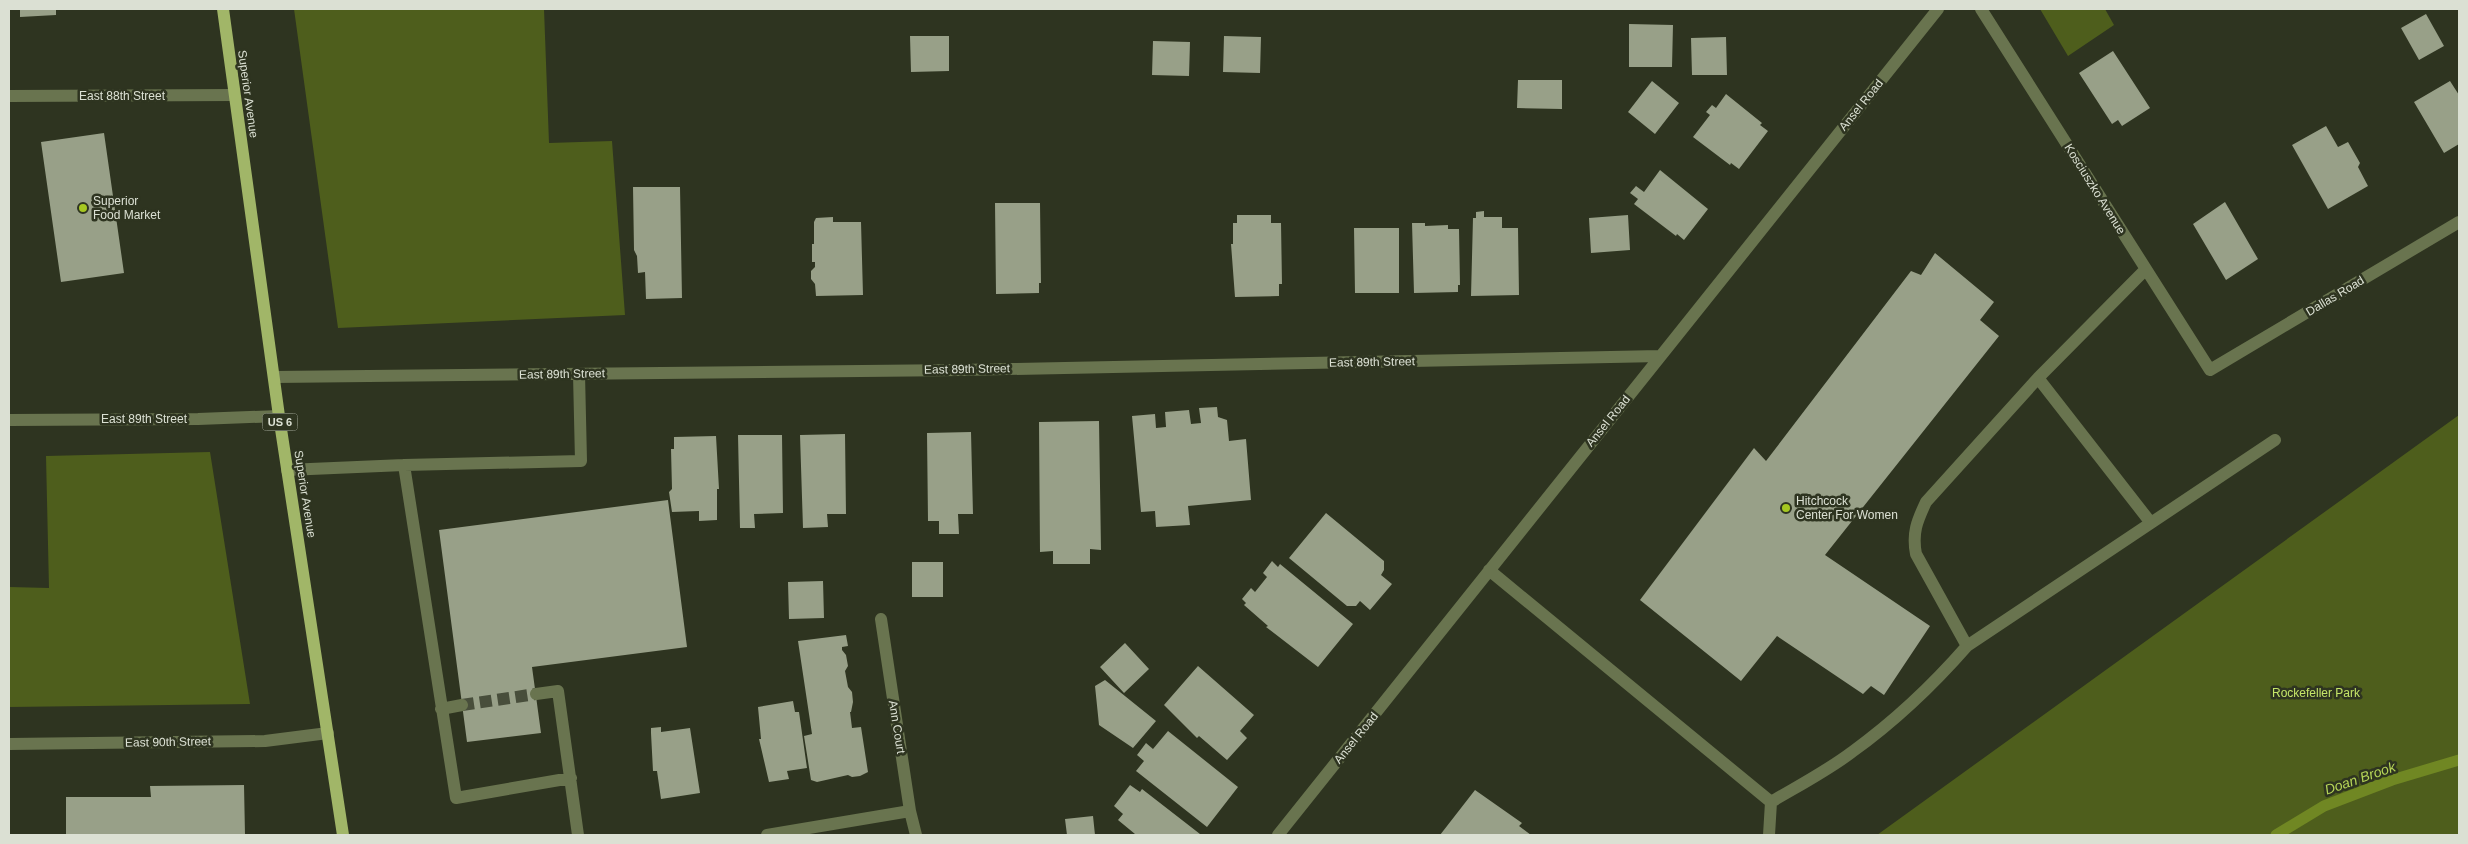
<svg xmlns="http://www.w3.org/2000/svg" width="2468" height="844" font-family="Helvetica,sans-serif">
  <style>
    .green { fill: #4e5e1c }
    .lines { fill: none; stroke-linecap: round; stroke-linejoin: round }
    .stream { stroke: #708723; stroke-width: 11 }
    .building { fill: #98a088 }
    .minor-tunnel { stroke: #484e3b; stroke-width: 12; stroke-dasharray: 12 6; stroke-linecap: butt }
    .minor { stroke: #69744f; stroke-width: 12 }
    .major { stroke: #a1b668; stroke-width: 12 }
    .poi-dot { fill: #a6c821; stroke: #2e3420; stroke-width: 2 }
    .labels { text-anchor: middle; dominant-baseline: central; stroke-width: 5; stroke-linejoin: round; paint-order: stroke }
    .shield { fill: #2e3420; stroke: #a7ac9d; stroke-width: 1 }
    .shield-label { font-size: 11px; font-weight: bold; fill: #dbe0d3 }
    .street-label { font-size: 12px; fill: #dbe0d3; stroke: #2e3420 }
    .poi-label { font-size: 12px; fill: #dbe0d3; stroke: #2e3420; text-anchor: start }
    .park-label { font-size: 12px; fill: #c5e568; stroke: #2e3420 }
    .water-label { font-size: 14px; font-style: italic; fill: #b5d457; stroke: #2e3420 }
  </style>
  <rect width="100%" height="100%" fill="#2e3420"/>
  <path class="green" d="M294,9H544L549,143L612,141L625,315L338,328Z
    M2040,9H2105L2114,25L2068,56Z
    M2459,415V835H1877L2380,472Z
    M210,452L250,704L9,707V587L49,588L46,456Z"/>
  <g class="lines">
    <path class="stream" d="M2276,835L2324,806L2392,780L2459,760"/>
  </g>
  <path class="building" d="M20,9H56V15L20,17Z
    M2426,14L2444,46L2419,60L2401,28Z
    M1629,24L1673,25L1672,67H1629Z
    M910,36H949V71L911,72Z
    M1224,36L1261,37L1260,73L1223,72Z
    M1726,37L1727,75H1692L1691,38Z
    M1153,41L1190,42L1189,76L1152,75Z
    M2113,51L2150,108L2122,126L2118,120L2112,124L2079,73Z
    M1518,80H1562V109L1517,108Z
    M1652,81L1679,103L1655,134L1628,112Z
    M2450,81L2459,95V144L2444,153L2414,102Z
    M1726,94L1762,123L1760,125L1768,131L1739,169L1731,163L1730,165L1693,137L1710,115L1706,112L1712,105L1716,108Z
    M2326,126L2338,147L2348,142L2360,163L2358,167L2368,186L2328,209L2292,145Z
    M104,133L124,273L61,282L41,142Z
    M1660,170L1708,209L1684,240L1677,234L1676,236L1634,204L1638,199L1630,193L1636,186L1644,192Z
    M633,187H680L682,298L646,299L645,272L638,273L637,256L634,250Z
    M2225,202L2258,259L2226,280L2193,224Z
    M995,203H1040L1041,283H1039V293L996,294Z
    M1484,211V217H1502V228H1518L1519,295L1471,296L1473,218H1476V212Z
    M1237,215H1271V223H1281L1282,284H1279V296L1235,297L1231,244H1233V223H1237Z
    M1628,215L1630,250L1591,253L1589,218Z
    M833,217V222H861L863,295L816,296L815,284L811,279V271L815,267V262H812V244H814V222L816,218Z
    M1412,223H1425V226L1448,225V229H1459L1460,285H1458V292L1414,293Z
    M1354,228H1399V293H1355Z
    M1935,253L1994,302L1980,320L1999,336L1825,555L1930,626L1884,695L1871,686L1863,694L1777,636L1741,681L1640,600L1754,448L1766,461L1911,271L1921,275Z
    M1217,407L1218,417L1227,420L1229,441L1246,439L1251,500L1188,506L1190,525L1156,527L1155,511L1141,512L1132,416L1155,414L1156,428L1166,427L1165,412L1189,410L1191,424L1201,423L1199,408Z
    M1099,421L1101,550L1090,549V564H1053V551L1040,552L1039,422Z
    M971,432L973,514H958L959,534H939V521H928L927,433Z
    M845,434L846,514H827L828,527L803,528L800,435Z
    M738,435H782L783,513L754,514L755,528H740Z
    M716,436L719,489H717V520L699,521V511L672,512L669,492L672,489L671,449H674V437Z
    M668,500L687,647L532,667L541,733L467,742L439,530Z
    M1326,513L1384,561V570L1381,575L1392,584L1370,610L1360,601L1356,606H1347L1289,558Z
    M1272,561L1278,567L1280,564L1353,624L1318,667L1266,627L1268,626L1244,605L1246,603L1242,599L1251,588L1255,592L1267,577L1263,573Z
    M912,562H943V597H912Z
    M823,581L824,618L789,619L788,582Z
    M846,635L848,646L842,647V650L846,655L848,666L845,671L848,687L852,692L853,702L851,712H850L852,728L861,727L868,772L860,776L852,777L848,775L817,782L811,780L804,736L812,734L798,641Z
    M1125,643L1149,669L1124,693L1100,667Z
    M1198,666L1254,715L1240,731L1247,738L1227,760L1199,736L1197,738L1164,705Z
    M1105,680L1156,721L1133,748L1099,725L1095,686Z
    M793,701L795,712H799L807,768L787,771L789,779L769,782L759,739H761L758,707Z
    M661,727V732L690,728L700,793L661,799L657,771H653L651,733V728Z
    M1168,731L1238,787L1207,827L1136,771L1144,761L1137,755L1146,743L1153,749Z
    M244,785L245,835H66V797H151L150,786Z
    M1130,785L1140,792L1142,789L1200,834L1134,835L1135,834L1118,820L1123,814L1114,806Z
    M1475,790L1522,823L1519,826L1531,835H1440Z
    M1093,816L1095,835H1067L1065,819Z"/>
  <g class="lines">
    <path class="minor-tunnel" d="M462,705L536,694"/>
    <path class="minor" d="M1981,9L2210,370L2459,222
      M9,96L234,95
      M274,377L961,370L1660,356
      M2038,378L2146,269
      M9,420L198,419L279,416
      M287,470L404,465
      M1489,570L1771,802C1798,786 1827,771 1852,752C1895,721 1932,686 1967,646L2275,440
      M881,619L910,811L916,835
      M1967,646L1916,554C1912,533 1917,521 1926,502L2038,378L2151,523
      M536,694L558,691L578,835
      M441,709L462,705
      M9,744L265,741L328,733
      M571,778L456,798L404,465L581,461L579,374
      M767,835L910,811
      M1278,835L1938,9
      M1769,835L1771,802"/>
    <path class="major" d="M223,9L279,416L343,835"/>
  </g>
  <g class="poi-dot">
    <circle cx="83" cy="208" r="5"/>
    <circle cx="1786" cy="508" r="5"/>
  </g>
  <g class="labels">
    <rect class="shield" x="262.5" y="413.5" width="35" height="17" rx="4"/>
    <g class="shield-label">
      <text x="280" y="422">US 6</text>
    </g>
    <g class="street-label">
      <text transform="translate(248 94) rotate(82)">Superior Avenue</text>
      <text x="122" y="96">East 88th Street</text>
      <text transform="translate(1861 105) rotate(-51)">Ansel Road</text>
      <text transform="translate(2095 189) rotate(58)">Kosciuszko Avenue</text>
      <text transform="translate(2335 296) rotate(-31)">Dallas Road</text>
      <text transform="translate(1372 362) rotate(-1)">East 89th Street</text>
      <text transform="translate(967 369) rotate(-1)">East 89th Street</text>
      <text transform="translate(562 374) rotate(-1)">East 89th Street</text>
      <text x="144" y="419">East 89th Street</text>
      <text transform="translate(1608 421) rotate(-51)">Ansel Road</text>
      <text transform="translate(305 494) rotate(81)">Superior Avenue</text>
      <text transform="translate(897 727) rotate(81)">Ann Court</text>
      <text transform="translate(1356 738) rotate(-51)">Ansel Road</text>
      <text transform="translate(168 742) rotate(-1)">East 90th Street</text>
    </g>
    <g class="poi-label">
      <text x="93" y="201">Superior<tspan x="93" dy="14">Food Market</tspan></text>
      <text x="1796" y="501">Hitchcock<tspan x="1796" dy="14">Center For Women</tspan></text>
    </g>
    <g class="park-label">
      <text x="2316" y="693">Rockefeller Park</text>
    </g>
    <g class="water-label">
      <text transform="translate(2360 778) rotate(-19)">Doan Brook</text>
    </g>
  </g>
  <rect width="2468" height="844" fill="none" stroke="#dbe0d3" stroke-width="20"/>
</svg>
